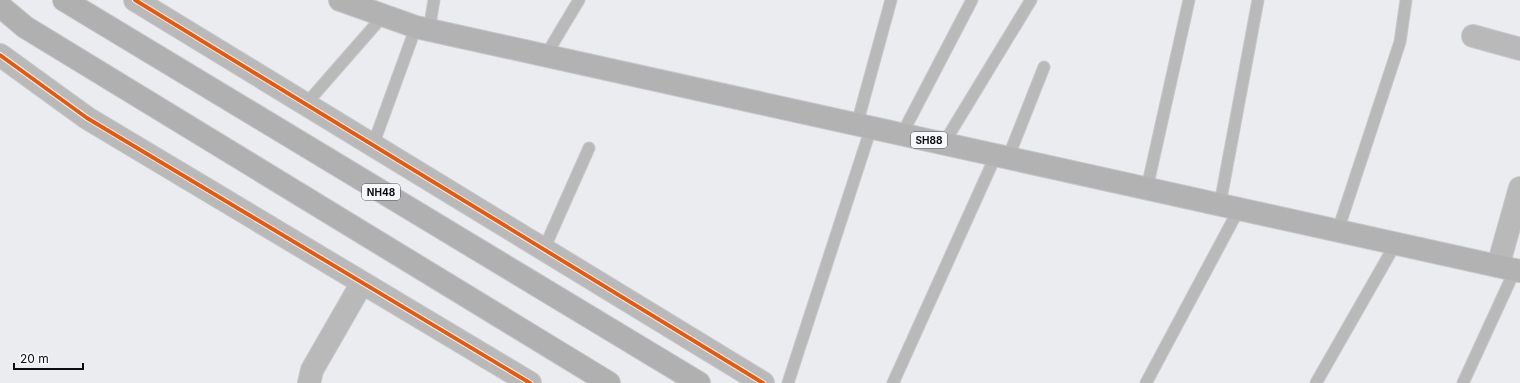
<svg xmlns="http://www.w3.org/2000/svg" width="1520" height="383" font-family="Inter,sans-serif">
  <style>
    .lines { fill: none; stroke-linecap: round; stroke-linejoin: round }
    .service-casing { stroke: #c7c8ca; stroke-width: 13 }
    .minor-casing { stroke: #c7c8ca; stroke-width: 24 }
    .tertiary-casing { stroke: #c7c8ca; stroke-width: 24 }
    .primary-casing { stroke: #c7c8ca; stroke-width: 24 }
    .trunk-casing { stroke: #c7c8ca; stroke-width: 24 }
    .service { stroke: #bab9b9; stroke-width: 11 }
    .minor { stroke: #bab9b9; stroke-width: 22 }
    .tertiary { stroke: #bab9b9; stroke-width: 22 }
    .primary { stroke: #b3b2b3; stroke-width: 22 }
    .trunk { stroke: #b0b0b0; stroke-width: 22 }
    .cycleway-casing { stroke: #f6f8fd; stroke-width: 6 }
    .cycleway { stroke: #e8590c; stroke-width: 4 }
    .labels { text-anchor: middle; dominant-baseline: central; stroke-width: 3; stroke-linejoin: round; paint-order: stroke }
    .shield { fill: #f6f8fd; stroke: #535456; stroke-width: 1 }
    .shield-label { font-size: 10px; font-weight: bold; fill: #0d0e0f }
  </style>
  <rect width="100%" height="100%" fill="#eaecef"/>
  <g class="lines">
    <defs>
      <path id="service" d="M429,30L434,0
        M546,55L579,0
        M306,104L383,16
        M857,124L891,0
        M902,134L972,0
        M944,143L1031,0
        M373,145L416,27
        M1008,158L1044,67
        M1147,188L1189,0
        M1220,204L1258,0
        M1338,230L1400,42L1406,0
        M544,249L589,148
        M788,383L871,128
        M893,383L996,155
        M1146,383L1239,209
        M1316,383L1396,243
        M1463,383L1515,270"/>
      <path id="minor" d="M1473,36L1520,49
        M1498,266L1520,188
        M309,383L312,370L362,283"/>
      <path id="tertiary" d="M135,0L763,383
        M0,55L87,118L530,383"/>
      <path id="primary" d="M340,0L416,27L1520,271"/>
      <path id="trunk" d="M64,0L699,383
        M0,6L25,27L609,383"/>
    </defs>
    <use href="#service" class="service-casing"/>
    <use href="#minor" class="minor-casing"/>
    <use href="#tertiary" class="tertiary-casing"/>
    <use href="#primary" class="primary-casing"/>
    <use href="#trunk" class="trunk-casing"/>
    <use href="#service" class="service"/>
    <use href="#minor" class="minor"/>
    <use href="#tertiary" class="tertiary"/>
    <use href="#primary" class="primary"/>
    <use href="#trunk" class="trunk"/>
    <defs>
      <path id="cycleway" d="M135,0L763,383
        M0,55L87,118L530,383"/>
    </defs>
    <use href="#cycleway" class="cycleway-casing"/>
    <use href="#cycleway" class="cycleway"/>
  </g>
  <g class="labels">
    <g class="shield">
      <rect x="911" y="132" width="36" height="16" rx="3"/>
      <rect x="362" y="184" width="38" height="16" rx="3"/>
    </g>
    <g class="shield-label">
      <text x="929" y="140">SH88</text>
      <text x="381" y="192">NH48</text>
    </g>
  </g>
  <path d="M14 363v6h69v-6" fill="none" stroke="#0d0e0f" stroke-width="2"/>
  <text x="20" y="363" font-size="12" fill="#0d0e0f" stroke="#f6f8fd" stroke-width="3" paint-order="stroke">20 m</text>
</svg>
